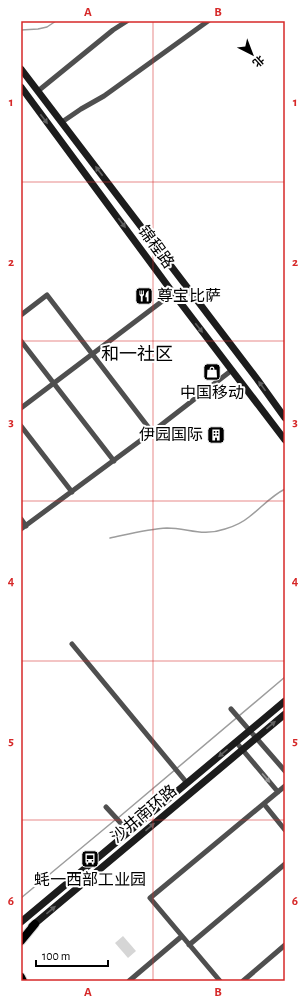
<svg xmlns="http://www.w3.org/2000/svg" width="306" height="1002" font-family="'Alegreya Sans','Noto Sans SC',sans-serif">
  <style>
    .green { fill: #d6d6d6 }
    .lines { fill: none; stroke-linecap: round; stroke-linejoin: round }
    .stream { stroke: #9d9d9d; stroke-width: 1.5 }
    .primary-casing { stroke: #dbdbdb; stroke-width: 10 }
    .minor { stroke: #4f4f4f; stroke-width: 5 }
    .secondary { stroke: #1c1c1c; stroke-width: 7 }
    .primary { stroke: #000; stroke-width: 8 }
    .oneway { fill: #606060 }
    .oneway2 { fill: #959595 }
    .grid { fill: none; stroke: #d62828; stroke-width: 1; stroke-opacity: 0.55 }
    .labels { text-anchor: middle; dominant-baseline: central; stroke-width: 4; stroke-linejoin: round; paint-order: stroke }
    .street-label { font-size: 16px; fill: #000; stroke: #fff }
    .poi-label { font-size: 16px; fill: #000; stroke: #fff }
    .quarter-label { font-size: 18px; fill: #000; stroke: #fff }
    .neatline { fill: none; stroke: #d62828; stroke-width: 1.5 }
    .grid-label { font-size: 13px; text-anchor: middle; font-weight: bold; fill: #d62828 }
  </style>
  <rect width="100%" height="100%" fill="#fff"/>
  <path class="green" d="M123,936L136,951L128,958L115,943Z"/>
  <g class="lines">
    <path class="stream" d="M21,30L38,29L47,27L56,21
      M110,538C129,534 148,529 167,528C188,528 202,537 225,529C232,527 243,522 249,517C261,508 271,496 285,489
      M118,818L285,677
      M21,898L115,820"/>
    <defs>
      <path id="primary" d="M21,941L35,924
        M21,977L23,981"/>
    </defs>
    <use href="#primary" class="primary-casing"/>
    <path class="minor" d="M38,91L113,30L127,21
      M62,122L81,109L104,96L208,21
      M21,315L47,295L152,432
      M21,341L114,461
      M21,408L173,293
      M21,426L72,492
      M21,519L26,526
      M21,529L152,432L232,370
      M72,644L187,783
      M231,709L285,771
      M236,742L278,792
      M264,804L285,830
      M106,807L129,832
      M189,945L285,864
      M129,981L182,936
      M220,981L150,898L285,786
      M243,981L285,945"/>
    <path class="secondary" d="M21,69L257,379L285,418
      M21,87L173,293L285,440
      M21,922L285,701
      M32,926L285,714"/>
    <use href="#primary" class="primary"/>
  </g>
  <defs><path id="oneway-solid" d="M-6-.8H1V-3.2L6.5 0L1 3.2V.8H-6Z"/></defs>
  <g class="oneway">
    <use href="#oneway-solid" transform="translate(44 119) rotate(53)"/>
    <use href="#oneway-solid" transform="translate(99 171) rotate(-127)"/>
    <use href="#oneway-solid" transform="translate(122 223) rotate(53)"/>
    <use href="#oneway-solid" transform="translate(199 328) rotate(52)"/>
    <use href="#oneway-solid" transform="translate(262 386) rotate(-126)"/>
    <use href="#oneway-solid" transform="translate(271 725) rotate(-40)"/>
    <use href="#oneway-solid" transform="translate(223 753) rotate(140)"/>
    <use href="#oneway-solid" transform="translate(150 827) rotate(-40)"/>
    <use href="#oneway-solid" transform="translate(51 910) rotate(-40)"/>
  </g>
  <use class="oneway2" href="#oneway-solid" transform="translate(266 778) rotate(49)"/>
  <path class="grid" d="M153,21V981M21,182H285M21,341H285M21,501H285M21,661H285M21,820H285"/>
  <defs>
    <symbol id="restaurant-square" viewBox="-11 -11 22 22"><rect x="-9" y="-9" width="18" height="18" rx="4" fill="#000" stroke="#fff"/><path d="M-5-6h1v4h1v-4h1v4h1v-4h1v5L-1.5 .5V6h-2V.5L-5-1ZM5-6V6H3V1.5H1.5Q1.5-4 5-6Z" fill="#fff"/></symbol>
    <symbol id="shop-square" viewBox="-11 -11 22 22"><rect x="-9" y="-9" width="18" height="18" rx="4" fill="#000" stroke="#fff"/><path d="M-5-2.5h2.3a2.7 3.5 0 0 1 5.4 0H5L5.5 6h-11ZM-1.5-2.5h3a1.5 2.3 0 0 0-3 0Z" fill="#fff"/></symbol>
    <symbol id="building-square" viewBox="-11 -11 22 22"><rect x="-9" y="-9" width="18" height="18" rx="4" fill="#000" stroke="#fff"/><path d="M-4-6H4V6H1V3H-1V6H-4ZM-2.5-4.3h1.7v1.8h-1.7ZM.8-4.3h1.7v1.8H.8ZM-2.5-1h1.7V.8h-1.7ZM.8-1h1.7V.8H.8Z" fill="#fff"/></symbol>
    <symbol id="bus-square" viewBox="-11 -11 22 22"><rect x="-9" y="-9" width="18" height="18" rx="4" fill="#000" stroke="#fff"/><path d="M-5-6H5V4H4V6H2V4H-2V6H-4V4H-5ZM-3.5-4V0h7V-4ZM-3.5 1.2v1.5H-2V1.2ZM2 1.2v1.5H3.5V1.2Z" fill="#fff"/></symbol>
  </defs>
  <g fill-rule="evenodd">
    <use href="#restaurant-square" x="134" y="286" width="20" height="20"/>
    <use href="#shop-square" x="202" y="362" width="20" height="20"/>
    <use href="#building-square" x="206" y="425" width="20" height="20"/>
    <use href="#bus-square" x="80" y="849" width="20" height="20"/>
  </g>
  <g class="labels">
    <g class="street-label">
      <text transform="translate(156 247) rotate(54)">锦程路</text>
      <text transform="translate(144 814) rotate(-40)">沙井南环路</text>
    </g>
    <g class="poi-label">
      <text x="157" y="296" text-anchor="start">尊宝比萨</text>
      <text x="212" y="393">中国移动</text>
      <text x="203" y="435" text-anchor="end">伊园国际</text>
      <text x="90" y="880">蚝一西部工业园</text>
    </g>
    <g class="quarter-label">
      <text x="137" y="355">和一社区</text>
    </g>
  </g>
  <rect width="306" height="1002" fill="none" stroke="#ffffff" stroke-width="44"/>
  <g transform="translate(252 54) rotate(138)" stroke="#ffffff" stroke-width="3" paint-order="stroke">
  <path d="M0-3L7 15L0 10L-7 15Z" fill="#000000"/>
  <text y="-6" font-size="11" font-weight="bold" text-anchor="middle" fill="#000000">北</text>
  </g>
  <path d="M36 960v6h72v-6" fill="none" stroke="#000000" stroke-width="2"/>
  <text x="42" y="960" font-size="12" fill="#000000" stroke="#ffffff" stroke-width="3" paint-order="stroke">100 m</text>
  <rect x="22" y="22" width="262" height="958" class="neatline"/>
  <g class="grid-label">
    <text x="88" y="16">A</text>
    <text x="218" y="16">B</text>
    <text x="11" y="106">1</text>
    <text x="295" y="106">1</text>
    <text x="11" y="266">2</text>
    <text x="295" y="266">2</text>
    <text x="11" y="426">3</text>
    <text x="295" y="426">3</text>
    <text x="11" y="585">4</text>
    <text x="295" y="585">4</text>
    <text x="11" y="745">5</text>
    <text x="295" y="745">5</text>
    <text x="11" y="905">6</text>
    <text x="295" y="905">6</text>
    <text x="88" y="996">A</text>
    <text x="218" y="996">B</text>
  </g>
</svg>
